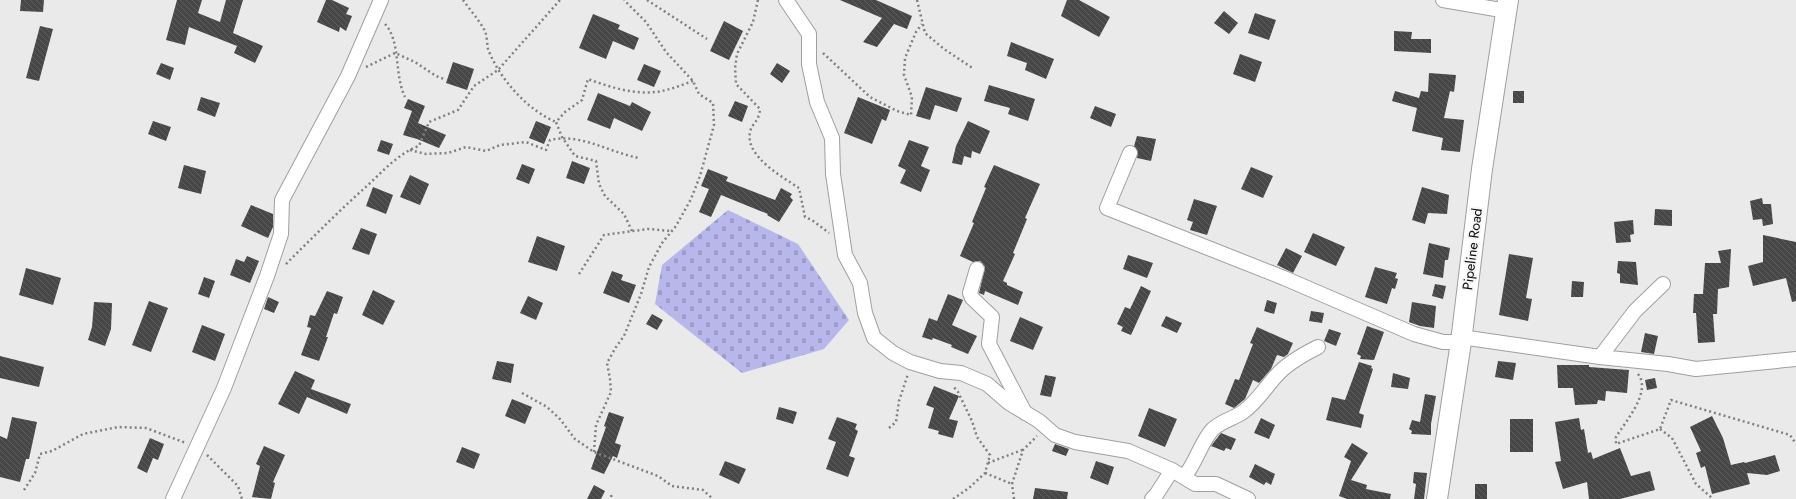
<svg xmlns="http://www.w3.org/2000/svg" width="1796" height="499" font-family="Jost,sans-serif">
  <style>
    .cemetery { fill: url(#cemetery-stones) }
    .building { fill: url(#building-back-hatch) }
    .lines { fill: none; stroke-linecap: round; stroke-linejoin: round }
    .street-casing { stroke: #9f9fa0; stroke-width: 16 }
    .secondary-casing { stroke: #9f9fa0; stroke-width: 22 }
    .path { stroke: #808081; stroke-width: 2.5; stroke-dasharray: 2 3; stroke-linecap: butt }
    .street { stroke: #fff; stroke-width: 14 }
    .secondary { stroke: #fff; stroke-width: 20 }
    .labels { text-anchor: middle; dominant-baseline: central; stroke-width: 4; stroke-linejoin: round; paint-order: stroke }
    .street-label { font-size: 14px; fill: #0e0e0e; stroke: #f7f7f9 }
  </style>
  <defs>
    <pattern id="cemetery-stones" width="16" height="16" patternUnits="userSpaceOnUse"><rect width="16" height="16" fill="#b8b7eb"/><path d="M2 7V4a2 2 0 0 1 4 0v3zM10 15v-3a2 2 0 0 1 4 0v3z" fill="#9d9cc8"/></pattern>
    <pattern id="building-back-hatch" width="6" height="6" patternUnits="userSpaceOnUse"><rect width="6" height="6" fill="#474748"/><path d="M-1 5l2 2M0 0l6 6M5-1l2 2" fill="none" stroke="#5d5d5e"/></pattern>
  </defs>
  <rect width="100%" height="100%" fill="#eaeaeb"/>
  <path class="cemetery" d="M728,210L798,244L849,320L824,349L742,373L655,304L662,265Z"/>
  <path class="building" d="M21,0H44L43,12L20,11Z
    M177,0H202L198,13L220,22L226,0H243L233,33L263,46L255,63L234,53L237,46L189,27L185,45L166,40Z
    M326,0H332L349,8L346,14L352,16L346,31L340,27L339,32L317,22Z
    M840,0H876L912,16L907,29L894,24L877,47L863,42L882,18Z
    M1067,0H1079L1110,17L1099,37L1061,16Z
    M1224,11L1238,23L1229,34L1214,23Z
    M1255,13L1276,20L1269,40L1248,33Z
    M593,14L620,25L618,29L639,38L634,50L613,41L606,59L579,48Z
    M724,21L743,31L729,60L710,51Z
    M40,26L53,29L39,81L26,78Z
    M1394,31L1412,32L1411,39H1431V53L1394,51Z
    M1011,42L1054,59L1046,79L1025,70L1027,63L1007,56Z
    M1240,54L1262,62L1255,82L1233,74Z
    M453,62L474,69L467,90L446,83Z
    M161,63L174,68L170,80L156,74Z
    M777,63L790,71L782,83L770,74Z
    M644,64L661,71L654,87L637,80Z
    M1429,73L1456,75L1454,92L1450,91L1444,118L1464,120L1460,152L1441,150L1443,138L1412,131L1417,108L1392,101L1395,91L1419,98L1421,91L1428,92Z
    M989,85L1035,99L1028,121L1008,114L1010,108L984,101Z
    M926,87L962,98L957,112L935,105L930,120L916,116Z
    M1513,91H1524V103H1513Z
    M598,93L630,106L632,102L651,112L642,131L614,118L610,129L587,120Z
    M201,97L220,103L215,117L197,110Z
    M858,97L890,110L886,121L882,119L872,144L844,133Z
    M408,99L425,106L418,123L446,135L439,148L417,139L403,135L412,111L404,108Z
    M735,101L748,106L742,122L728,116Z
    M1095,106L1116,114L1111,127L1090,118Z
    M153,121L171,127L166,141L148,134Z
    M536,121L551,127L544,144L529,138Z
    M968,121L990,131L980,154L972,151L971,158L964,156L962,165L952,163L956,146Z
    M1137,136L1156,139L1151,161L1137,158L1138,152L1134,146Z
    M381,140L393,144L389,155L377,151Z
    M909,140L929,147L921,166L930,170L921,192L900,183L906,170L898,166Z
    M572,161L590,168L584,184L566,178Z
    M522,164L535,169L529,184L516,179Z
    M184,165L206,171L201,194L178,188Z
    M994,165L1040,184L1025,218L1027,219L1013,253L1015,254L1003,281L1007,283V285L1023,292L1018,305L985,291L984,295L979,293L985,267L980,261L973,262L960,256L974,223L972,222L986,188L984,187Z
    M1251,167L1273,176L1263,198L1241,189Z
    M708,169L728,177L726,181L775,200L781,188L792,194L790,197L793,200L779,222L767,215L768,214L721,195L711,217L699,212L709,189L701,186Z
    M410,175L429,184L420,205L400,197Z
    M373,187L393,195L386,214L366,206Z
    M1422,187L1449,195L1447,214L1428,213L1425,224L1412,220Z
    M1762,198L1763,204H1771L1773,224L1763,226L1762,219L1753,220L1750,201Z
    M1194,199L1217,206L1207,235L1190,230L1193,222L1187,220Z
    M251,205L273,214V227L268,238L241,226Z
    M1655,209L1672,210V226L1654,225Z
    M1633,220L1634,234L1630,235L1631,242L1616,243L1614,222Z
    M361,228L377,234L369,255L352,249Z
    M1313,233L1345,247L1336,266L1304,252Z
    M1763,235L1796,242V301L1792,302L1786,278L1753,286L1748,266L1763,262Z
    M537,236L565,246L557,271L528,262Z
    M1429,243L1450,248L1448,260H1445L1443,278L1423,274Z
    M1286,248L1302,256L1293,273L1277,265Z
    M1731,249L1729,287L1718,289L1717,314H1713L1715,342L1698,343L1696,313H1693L1694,294H1703L1705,263H1721L1718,251Z
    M1509,254L1533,258L1526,298L1532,299L1528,321L1499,315Z
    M1128,255L1153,263L1147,278L1123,269Z
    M247,256L259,261L250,283L230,275L236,259L244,262Z
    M1618,261L1636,262L1638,285L1620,283V274L1617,273Z
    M1375,267L1397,273L1395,278L1398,279L1395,289L1392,288L1387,304L1365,297Z
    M26,268L61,278L53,305L19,295Z
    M612,271L623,275L621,280L636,285L629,303L603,293Z
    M204,277L215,281L209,298L198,294Z
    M1572,281L1584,282L1583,297H1571Z
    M1435,284L1446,286L1443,299L1432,296Z
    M1141,286L1151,291L1131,335L1121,331L1123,327L1117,324L1125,307L1130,309Z
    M373,290L395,301L383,325L362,315Z
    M327,291L343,297L337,314L334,313L326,337H328L319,361L301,355L311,328L307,327L310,315L315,316Z
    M948,294L963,300L952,325L977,336L968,354L951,347L952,345L933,338L932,340L922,337L929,318L937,321Z
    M528,296L543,303L536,320L520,313Z
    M268,297L279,302L274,313L264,309Z
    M1267,300L1277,303L1274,314L1264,311Z
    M149,301L168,308L151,352L132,345Z
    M94,302L112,303L111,329L105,346L88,340L92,327Z
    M1412,302L1436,306L1434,328L1420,326L1409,322Z
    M1311,311L1324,313L1322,323L1309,321Z
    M652,314L663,320L657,330L646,324Z
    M1166,316L1182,323L1177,333L1161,326Z
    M1020,317L1043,327L1033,350L1010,341Z
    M202,325L225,334L215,361L192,352Z
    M1367,326L1384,332L1374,360L1360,359L1361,356L1357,354Z
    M1257,327L1293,343L1288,354L1284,357L1277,355L1271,369L1259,383L1253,380L1245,399L1234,408L1225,404L1235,379L1239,380L1253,344L1250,343Z
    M1329,329L1341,333L1336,346L1324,341Z
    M1645,333L1658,336L1654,354L1641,352Z
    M0,356L44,367L39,387L0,378Z
    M497,361L514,364L511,383L492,379Z
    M1498,361L1516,363L1513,380L1495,377Z
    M1359,362L1372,366L1371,368L1373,369L1359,413L1364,415L1361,428L1326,420L1332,397L1345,400Z
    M1557,365H1589V367L1629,370L1627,393L1606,391L1605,401L1598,400L1597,404L1575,405L1573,388H1558Z
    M295,371L315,380L311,389L351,404L347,414L307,397L299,414L278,404Z
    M1393,373L1410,378L1408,389L1391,387Z
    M1045,375L1056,377L1051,397L1040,395Z
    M1655,378L1657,388L1647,390L1645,380Z
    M934,386L959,396L949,419L958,421L953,438L938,434L939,431L928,428L934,408L926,405Z
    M1425,394L1436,396L1431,424V435L1411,434L1412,431L1409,429L1412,420L1420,422Z
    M512,399L532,407L525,424L505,416Z
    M779,407L797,412L793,424L776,419Z
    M1149,408L1177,419L1165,447L1138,436Z
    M609,412L624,417L615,443L621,445L617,458L613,456L604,474L591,469L606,427L604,426Z
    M1712,416L1723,438L1731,465L1744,462L1745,463L1775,455L1780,471L1767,475L1747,473L1750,484L1712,494L1705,466L1701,468L1696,453L1701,451L1690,427Z
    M12,417L37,422L29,459H26L20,482L0,477V436L7,439Z
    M837,417L857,424L855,429L858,431L849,456L855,458L848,477L826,469L836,442L828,439Z
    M1261,418L1275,425L1269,439L1254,433Z
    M1579,418L1581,430L1584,429L1588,453L1591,452L1593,459L1620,448L1631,476L1650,471L1655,490L1620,499H1589L1587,482L1563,489L1555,462L1561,461L1555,422Z
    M1510,419H1533V452H1510Z
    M1221,433L1236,439L1231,450L1226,448L1224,451L1211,446Z
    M150,438L164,444L158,460L153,458L147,473L137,468Z
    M1352,443L1368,453L1351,480L1367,485L1366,489L1391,494L1390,499H1347L1339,496L1351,461L1344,457Z
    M1055,444L1069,449L1066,456L1052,451Z
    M264,446L285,455L273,482L275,483L271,499L252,497L260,466L256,464Z
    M462,447L480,454L474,469L456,462Z
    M725,461L746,469L739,484L719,475Z
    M1096,461L1114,467L1108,485L1090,478Z
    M1255,464L1275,474L1271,485L1266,482L1264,485L1249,477Z
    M1414,472L1427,473L1424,499H1414L1416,484L1413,483Z
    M1475,484H1487V499H1475Z
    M594,485L605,491L601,499H587Z
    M1035,488L1068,492L1067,499H1033Z"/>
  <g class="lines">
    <defs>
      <path id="street" d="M786,0L809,34V64L817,102L832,138L833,174L845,255L860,283L865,313L874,338L893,353L910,362L940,371L961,373L987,384L1009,403L1039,421L1055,435L1075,442L1128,451L1172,470L1195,484H1216L1248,499
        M1443,0L1507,11
        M1130,153L1107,208L1284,278L1414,334L1443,342H1461
        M977,269L970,293L972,298L992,317L989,344L1025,413
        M1461,337L1600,357L1668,364L1696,369L1796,359
        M1600,357L1635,311L1663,284
        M1184,477C1196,463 1200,444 1212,430C1221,421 1233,419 1243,412C1257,402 1265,388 1276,376C1287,363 1304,354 1318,347
        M173,499L224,388L267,276L281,234L282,200L348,76L381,0
        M1152,499L1156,495L1172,470"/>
      <path id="secondary" d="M1437,499L1461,342L1482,169L1508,0"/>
    </defs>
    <use href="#street" class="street-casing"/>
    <use href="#secondary" class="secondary-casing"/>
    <path class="path" d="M463,0C470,10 479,20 485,31C487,36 487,43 488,49C499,78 527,110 556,122
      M647,0L707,39
      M758,0L753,22L737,54L735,68L736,84L760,109C759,122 752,123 750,132C745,156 781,176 799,188L805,217L812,220L829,233
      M917,0L925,33L944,49L974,69
      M385,24C401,41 394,75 405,97
      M823,53L870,97L897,111L911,115L912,97L904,75L905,58L916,32L922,24
      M366,67L395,53L415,62L436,76L444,79
      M410,150L426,154L448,153L466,147L486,151L500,145L526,142L546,150L550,140C581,133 608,152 639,158
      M632,231L624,214L605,196L599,184L596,161L575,156L562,137L556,122L565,112L582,100L588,79C612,88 641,97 666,90C675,88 684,84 693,81
      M286,264C313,237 340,210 368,185C384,170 399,153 419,146L429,122L458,110L474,86L498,70L560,0
      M579,274L604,235L648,229L671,231
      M1638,374C1652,392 1625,422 1616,437V444L1660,429L1671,400L1790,435L1796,444
      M522,393L547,407L560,419L575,439L594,452L658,476L672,486L703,490L713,499
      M889,428L896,422L899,401L908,374
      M1660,429L1672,438L1696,484L1713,499
      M594,452L596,425L611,392L610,379L607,363L616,347L624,336L641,294L649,267L662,243L676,226L691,199L700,176L714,125L713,103L699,94L693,81L666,52L646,22L624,0
      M207,455L238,486L242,499
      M988,463L1022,450
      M985,473L1012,484
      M24,490L35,473L40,454L52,451L83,434L118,427L146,428L186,443
      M611,495L612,499
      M953,499L969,488L985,473L990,455L977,437L972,421L958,392L953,386
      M1014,499L1012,484L1023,450L1037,436"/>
    <use href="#street" class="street"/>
    <use href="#secondary" class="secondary"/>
  </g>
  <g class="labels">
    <g class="street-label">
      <text transform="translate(1472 249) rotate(-83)">Pipeline Road</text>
    </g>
  </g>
</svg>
